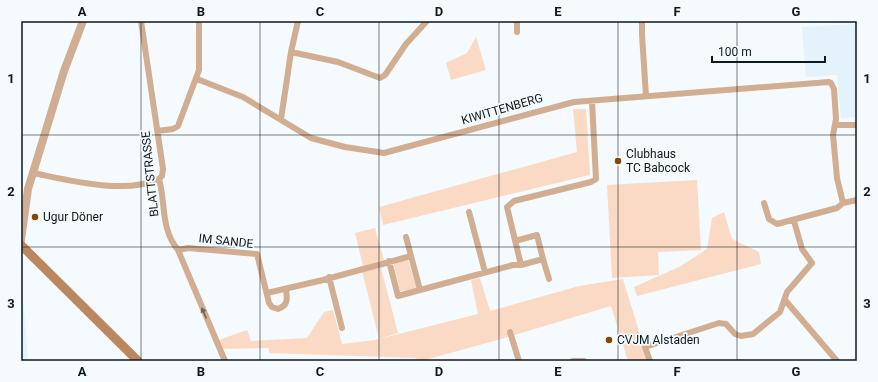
<svg xmlns="http://www.w3.org/2000/svg" width="878" height="382" font-family="Roboto,sans-serif">
  <style>
    .built { fill: #e3f2fb }
    .green { fill: #fadac4 }
    .lines { fill: none; stroke-linecap: round; stroke-linejoin: round }
    .minor { stroke: #d1ad91; stroke-width: 6 }
    .tertiary { stroke: #d1ad91; stroke-width: 8 }
    .secondary { stroke: #bc875e; stroke-width: 9 }
    .oneway { fill: #706358 }
    .grid { fill: none; stroke: #0e191f; stroke-width: 1; stroke-opacity: 0.55 }
    .poi-dot { fill: #844705; stroke: #f4fafd; stroke-width: 1.5 }
    .labels { text-anchor: middle; dominant-baseline: central; stroke-width: 3.5; stroke-linejoin: round; paint-order: stroke }
    .street-label { font-size: 12px; fill: #0e191f; stroke: #f4fafd }
    .poi-label { font-size: 12px; fill: #0e191f; stroke: #f4fafd; text-anchor: start }
    .neatline { fill: none; stroke: #0e191f; stroke-width: 1.5 }
    .grid-label { font-size: 13px; text-anchor: middle; font-weight: bold; fill: #0e191f }
  </style>
  <rect width="100%" height="100%" fill="#f4fafd"/>
  <path class="built" d="M857,24V117L841,118L837,75L806,77L802,27Z
    M21,281L26,333L28,361H21Z"/>
  <path class="green" d="M476,37L486,70L451,80L446,63L467,53Z
    M573,109H586L590,175L383,225L379,207L577,152Z
    M697,180L701,250L658,252L659,275L612,278L607,185Z
    M724,212L732,239L759,252L761,264L637,296L634,287L679,267L707,249L712,218Z
    M375,228L384,260L363,266L355,233Z
    M408,260L416,286L415,289L400,291L394,266V263Z
    M386,264L387,266L381,268L398,333L379,339L362,271Z
    M480,278L490,311L579,286L623,279L648,361H628L611,306L505,338L421,361L415,358L269,353V348L220,349L216,341L247,330L251,341L307,338L324,312L333,310L342,344L375,340L478,314L471,280Z"/>
  <g class="lines">
    <path class="minor" d="M141,21L163,169L162,176L159,179
      M517,21V32
      M642,21V35L646,96
      M291,52L338,62L380,78L385,75L406,44L427,21
      M197,79L243,97L311,138L345,147L384,153L574,102L829,82L831,83L834,89L836,119L833,135L837,178L843,203L857,200
      M281,119L291,52L298,21
      M836,125H857
      M157,131L173,129L178,126L199,70V21
      M33,173C68,180 125,195 159,179
      M159,179C166,203 160,228 178,250L225,361
      M764,203L769,219L777,224L837,208L843,203
      M469,212L485,272
      M406,237L420,290L513,265H521L507,207L514,201L591,182L596,179L592,101
      M515,241L537,235L543,259L521,265
      M178,250L188,248L257,254L269,303L272,307L278,309C289,305 287,298 286,289
      M543,259L549,279
      M389,261L398,296L420,290
      M329,277L342,328
      M267,293L323,280L411,256
      M785,300L837,361
      M510,332L519,361
      M573,361H584
      M650,361L645,347L719,323L726,324L735,334L741,336L753,334L780,312L787,292L812,263L802,249L794,221"/>
    <path class="tertiary" d="M21,240L28,189L64,71L83,21"/>
    <path class="secondary" d="M21,245L138,361"/>
  </g>
  <defs><path id="oneway-solid" d="M-6-.8H1V-3.2L6.5 0L1 3.2V.8H-6Z"/></defs>
  <use class="oneway" href="#oneway-solid" transform="translate(204 313) rotate(-113)"/>
  <path class="grid" d="M141,21V361M260,21V361M379,21V361M499,21V361M618,21V361M737,21V361M21,135H857M21,247H857"/>
  <g class="poi-dot">
    <circle cx="618" cy="161" r="4"/>
    <circle cx="35" cy="217" r="4"/>
    <circle cx="609" cy="340" r="4"/>
  </g>
  <g class="labels">
    <g class="street-label">
      <text transform="translate(502 109) rotate(-16)">KIWITTENBERG</text>
      <text transform="translate(150 174) rotate(-96)">BLATTSTRASSE</text>
      <text transform="translate(226 241) rotate(6)">IM SANDE</text>
    </g>
    <g class="poi-label">
      <text x="626" y="154">Clubhaus<tspan x="626" dy="14">TC Babcock</tspan></text>
      <text x="43" y="217">Ugur Döner</text>
      <text x="617" y="340">CVJM Alstaden</text>
    </g>
  </g>
  <rect width="878" height="382" fill="none" stroke="#f4fafd" stroke-width="44"/>
  <path d="M712 56v6h113v-6" fill="none" stroke="#0e191f" stroke-width="2"/>
  <text x="718" y="56" font-size="12" fill="#0e191f" stroke="#f4fafd" stroke-width="3" paint-order="stroke">100 m</text>
  <rect x="22" y="22" width="834" height="338" class="neatline"/>
  <g class="grid-label">
    <text x="82" y="16">A</text>
    <text x="201" y="16">B</text>
    <text x="320" y="16">C</text>
    <text x="439" y="16">D</text>
    <text x="558" y="16">E</text>
    <text x="677" y="16">F</text>
    <text x="796" y="16">G</text>
    <text x="11" y="83">1</text>
    <text x="867" y="83">1</text>
    <text x="11" y="196">2</text>
    <text x="867" y="196">2</text>
    <text x="11" y="308">3</text>
    <text x="867" y="308">3</text>
    <text x="82" y="376">A</text>
    <text x="201" y="376">B</text>
    <text x="320" y="376">C</text>
    <text x="439" y="376">D</text>
    <text x="558" y="376">E</text>
    <text x="677" y="376">F</text>
    <text x="796" y="376">G</text>
  </g>
</svg>
